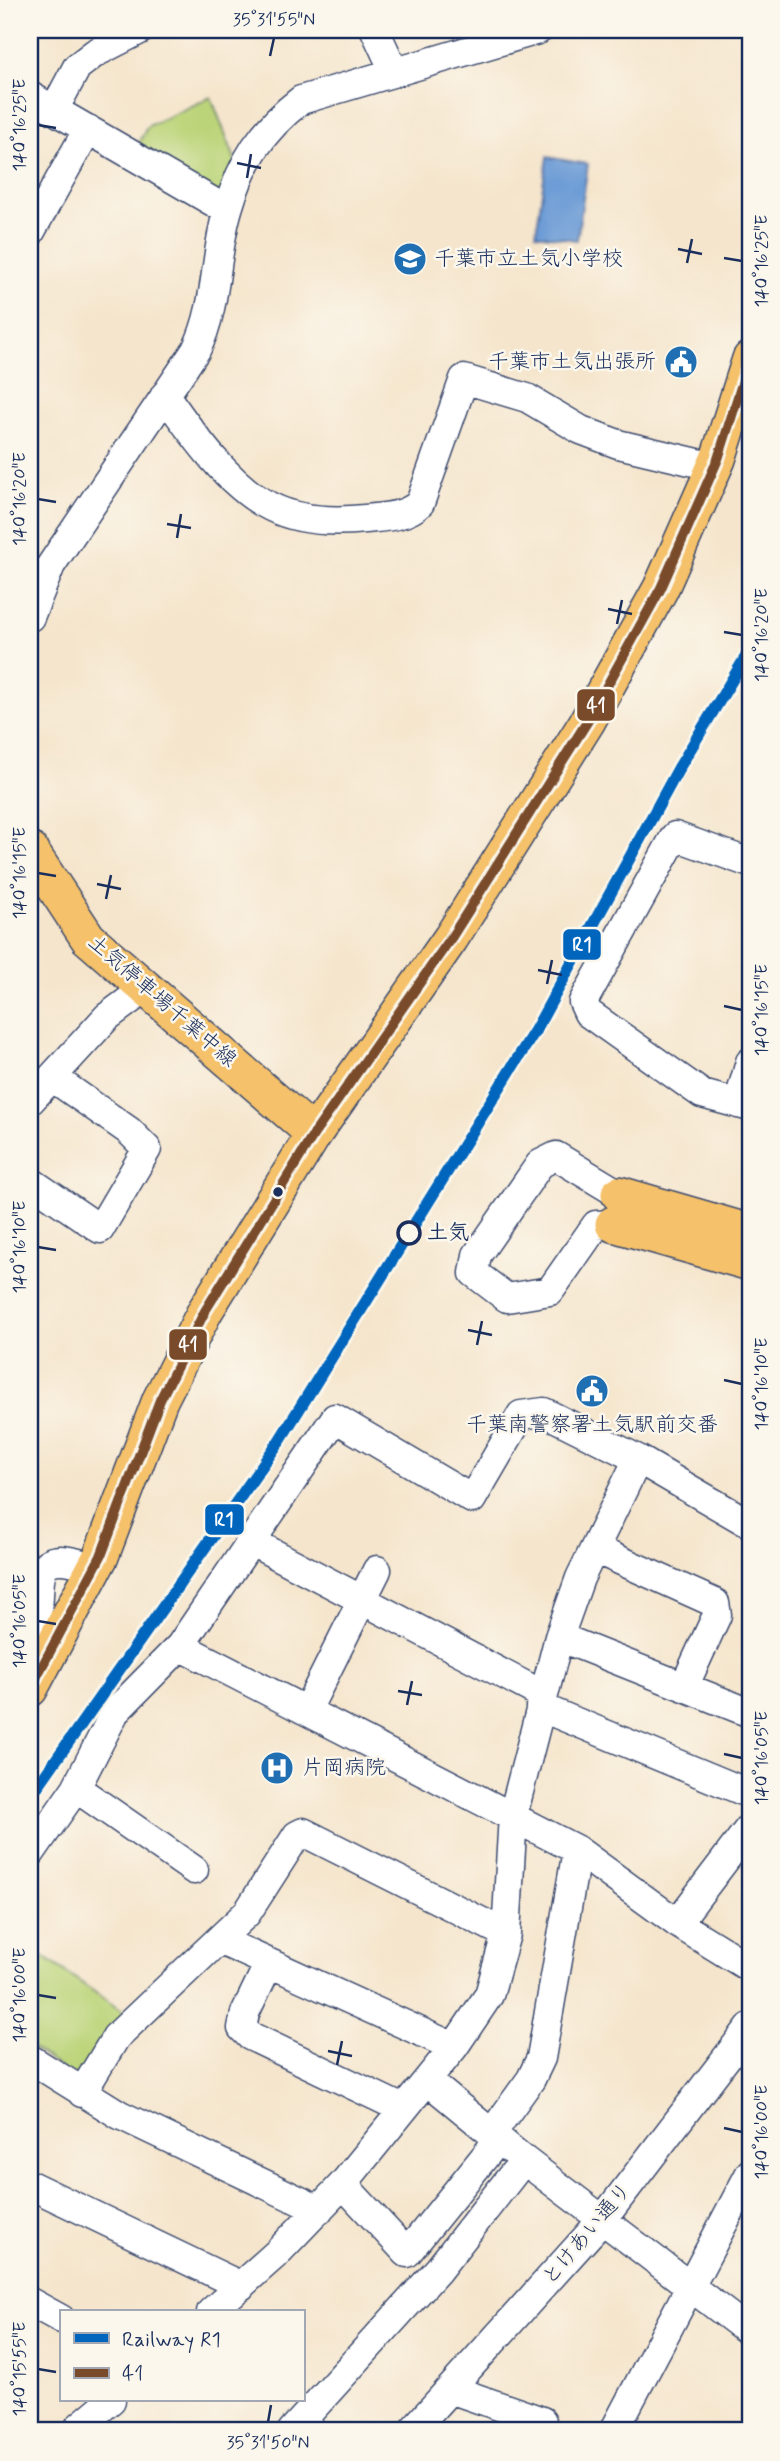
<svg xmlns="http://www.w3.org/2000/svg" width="780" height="2461" font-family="Mynerve,'Klee One',sans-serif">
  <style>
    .green { fill: #bcd479; stroke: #6c826c; stroke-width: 2 }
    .water { fill: #6d9cd6; stroke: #44669a; stroke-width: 2 }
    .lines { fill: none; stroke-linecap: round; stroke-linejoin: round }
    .minor-casing { stroke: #3c4a6e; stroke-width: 31 }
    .major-casing { stroke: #3c4a6e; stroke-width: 38 }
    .minor { stroke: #fff; stroke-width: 28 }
    .major { stroke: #f5c16b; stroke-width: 35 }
    .bus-1-casing { stroke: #fbf7ec; stroke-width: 16 }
    .bus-1 { stroke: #7a4b2a; stroke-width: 10 }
    .rail-1-casing { stroke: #fbf7ec; stroke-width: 18 }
    .rail-1 { stroke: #0065bd; stroke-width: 12 }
    .ticks { fill: none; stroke: #1b2f5e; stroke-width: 2.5 }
    .bus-dot { fill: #1b2f5e; stroke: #fbf7ec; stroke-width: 2.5 }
    .stop-dot { fill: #fbf7ec; stroke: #1b2f5e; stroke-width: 3.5 }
    .labels { text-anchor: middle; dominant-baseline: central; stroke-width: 5; stroke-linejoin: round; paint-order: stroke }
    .poi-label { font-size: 21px; fill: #1b2f5e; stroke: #fbf7ec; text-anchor: start }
    .street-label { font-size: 21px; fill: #1b2f5e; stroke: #fbf7ec }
    .stop-label { font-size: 21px; font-weight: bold; fill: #1b2f5e; stroke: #fbf7ec; text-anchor: start }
    .line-badge { stroke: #fbf7ec; stroke-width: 2.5 }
    .badge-label { font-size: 19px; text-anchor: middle; font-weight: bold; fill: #fff }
    .neatline { fill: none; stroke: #1b2f5e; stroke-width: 2.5 }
    .ticks-label { font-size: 18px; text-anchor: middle; fill: #1b2f5e }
  </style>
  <rect width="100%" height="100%" fill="#fbf7ec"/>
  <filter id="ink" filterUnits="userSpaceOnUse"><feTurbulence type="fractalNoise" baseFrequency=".0143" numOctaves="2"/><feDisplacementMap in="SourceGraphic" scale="14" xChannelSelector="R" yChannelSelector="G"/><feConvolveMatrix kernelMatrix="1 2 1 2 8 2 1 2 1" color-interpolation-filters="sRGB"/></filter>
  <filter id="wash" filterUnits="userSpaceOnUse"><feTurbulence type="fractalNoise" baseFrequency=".00686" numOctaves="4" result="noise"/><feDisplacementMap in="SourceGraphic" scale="28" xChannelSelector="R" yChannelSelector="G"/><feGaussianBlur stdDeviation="1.57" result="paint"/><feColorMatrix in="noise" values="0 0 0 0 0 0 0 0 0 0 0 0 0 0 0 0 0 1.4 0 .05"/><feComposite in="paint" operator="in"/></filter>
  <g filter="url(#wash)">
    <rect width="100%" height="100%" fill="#f5e5cc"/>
    <path class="green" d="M211,97L238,167L226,202L136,147L148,126Z
      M41,1955L129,2016L84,2074L72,2076L30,2047V1972Z"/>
    <path class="water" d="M547,157L588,164L577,240L536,234Z"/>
  </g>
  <g filter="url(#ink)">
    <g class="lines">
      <defs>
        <path id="minor" d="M375,30L394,71
          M30,96L227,210
          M54,110L77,67L95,53L140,30
          M30,233L88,129
          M165,395C191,432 229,487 271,507C299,521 335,522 365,519C384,517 406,517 420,503L464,379L527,398L581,430L618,444L715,467
          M30,617L51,565L196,350C218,305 214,256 228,209C242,161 262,130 301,100L538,30
          M750,863L675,836L583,1002L588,1013L702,1094L750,1107
          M30,1101L107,1017L146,988
          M738,1104L750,1062
          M30,1181L100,1229L147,1149L129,1131L52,1077
          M613,1224L596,1225L550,1291L507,1298L474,1273L477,1255L540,1164L556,1156L619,1194
          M250,1541L543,1695
          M595,1549L715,1603L717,1615L684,1687
          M30,1636C53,1595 14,1539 95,1568
          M559,1637L750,1713
          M180,1646L577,1850L677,1923L750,1968
          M540,1707L750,1794
          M307,1710L377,1570
          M76,1788L194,1870
          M30,1854L76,1788L115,1712L180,1646L335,1418L472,1499L521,1415L544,1412L638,1459L750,1524
          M677,1923L750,1827
          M219,1940L454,2047
          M269,1963L245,2013L242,2028L250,2036L403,2109
          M30,2059L120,2115L319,2210
          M428,2081L524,2160L750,2332
          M82,2093L116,2037L247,1913L297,1835L303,1832L506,1934
          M492,2133L531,2079L541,2058L577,1850
          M343,2184L407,2253L499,2139
          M30,2185L241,2286
          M30,2302L61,2319
          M211,2312L277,2253L343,2184L454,2047L489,1995L506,1934L513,1815L559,1637L580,1578L638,1459
          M450,2389L542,2421L541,2431
          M83,2431L79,2427L111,2400
          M292,2431L438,2270L524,2160
          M412,2431L603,2219L750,2027
          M614,2431L750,2173"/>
        <path id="major" d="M30,850L88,938L314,1134
          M619,1194L750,1232
          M613,1224L750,1263
          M30,1689L101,1556L160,1400L205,1311L314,1134L451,938L587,722L661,588L718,459L750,359"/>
      </defs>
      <use href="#minor" class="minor-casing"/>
      <use href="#major" class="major-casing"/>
      <use href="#minor" class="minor"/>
      <use href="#major" class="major"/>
      <defs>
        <path id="bus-1" d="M30,1689L101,1556L160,1400L205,1311L314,1134L451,938L587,722L661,588L718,459L750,359"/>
      </defs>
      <use href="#bus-1" class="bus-1-casing"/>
      <use href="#bus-1" class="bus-1"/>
      <defs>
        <path id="rail-1" d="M30,1797L278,1443L536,1029L680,766L750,650"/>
      </defs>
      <use href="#rail-1" class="rail-1-casing"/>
      <use href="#rail-1" class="rail-1"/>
    </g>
  </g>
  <path class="ticks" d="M270,56L274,38M38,125L56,128M237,163L261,168M247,178L251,154M678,249L702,254M724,258L742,261M687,263L692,239M38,499L56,502M167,524L191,528M177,538L181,514M608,609L632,614M617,624L622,600M724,632L742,635M38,873L56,876M97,884L121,889M106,899L111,875M538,970L562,975M547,984L552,960M724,1006L742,1010M38,1247L56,1250M468,1330L492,1335M477,1345L482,1321M724,1380L742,1384M38,1621L56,1624M398,1691L422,1695M407,1705L412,1681M724,1754L742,1758M38,1995L56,1998M328,2051L352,2056M337,2065L342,2041M724,2128L742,2132M38,2369L56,2372M268,2422L271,2405"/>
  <defs>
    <symbol id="school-disc" viewBox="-11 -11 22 22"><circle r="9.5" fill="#1f6fb2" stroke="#fbf7ec"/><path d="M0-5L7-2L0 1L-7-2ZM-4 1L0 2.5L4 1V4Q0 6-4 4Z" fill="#fff"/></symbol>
    <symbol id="civic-disc" viewBox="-11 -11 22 22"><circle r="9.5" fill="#1f6fb2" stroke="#fbf7ec"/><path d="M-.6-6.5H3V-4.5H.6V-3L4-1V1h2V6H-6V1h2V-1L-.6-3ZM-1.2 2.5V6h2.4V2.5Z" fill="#fff"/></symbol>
    <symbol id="hospital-disc" viewBox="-11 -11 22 22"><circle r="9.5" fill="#1f6fb2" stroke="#fbf7ec"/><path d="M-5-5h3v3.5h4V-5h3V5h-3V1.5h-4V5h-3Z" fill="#fff"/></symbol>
  </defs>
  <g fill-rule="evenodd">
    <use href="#school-disc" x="391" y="240" width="38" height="38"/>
    <use href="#civic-disc" x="662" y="343" width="38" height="38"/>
    <use href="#civic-disc" x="573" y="1372" width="38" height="38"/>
    <use href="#hospital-disc" x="258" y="1749" width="38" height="38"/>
  </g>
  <circle class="bus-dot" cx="278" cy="1192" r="6"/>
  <circle class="stop-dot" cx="409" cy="1233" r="11"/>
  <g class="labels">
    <g class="poi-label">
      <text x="434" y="259">千葉市立土気小学校</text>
      <text x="656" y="362" text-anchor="end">千葉市土気出張所</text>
      <text x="592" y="1425" text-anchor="middle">千葉南警察署土気駅前交番</text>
      <text x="302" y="1768">片岡病院</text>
    </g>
    <g class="street-label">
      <text transform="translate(162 1001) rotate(41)">土気停車場千葉中線</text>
      <text transform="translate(587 2234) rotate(-50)">とけあい通り</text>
    </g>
    <g class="stop-label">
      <text x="427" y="1233">土気</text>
    </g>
  </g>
  <g class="line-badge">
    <rect x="576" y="688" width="40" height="34" rx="7" fill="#7a4b2a"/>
    <rect x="562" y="928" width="40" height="33" rx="7" fill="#0065bd"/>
    <rect x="168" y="1328" width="40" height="33" rx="7" fill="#7a4b2a"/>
    <rect x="204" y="1503" width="41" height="33" rx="7" fill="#0065bd"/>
  </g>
  <g class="badge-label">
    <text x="596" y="712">41</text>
    <text x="582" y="951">R1</text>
    <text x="188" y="1351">41</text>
    <text x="224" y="1526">R1</text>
  </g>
  <rect width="780" height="2461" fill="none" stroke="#fbf7ec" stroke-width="77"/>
  <rect x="60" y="2310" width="245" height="91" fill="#fbf7ec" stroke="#a1a7b3" stroke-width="2"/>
  <rect x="74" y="2333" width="35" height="10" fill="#0065bd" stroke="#a1a7b3" stroke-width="2"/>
  <text x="122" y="2346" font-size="21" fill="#1b2f5e">Railway R1</text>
  <rect x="74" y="2368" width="35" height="10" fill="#7a4b2a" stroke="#a1a7b3" stroke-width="2"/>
  <text x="122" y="2380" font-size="21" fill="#1b2f5e">41</text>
  <rect x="38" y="38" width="704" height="2384" class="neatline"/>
  <g class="ticks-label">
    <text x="274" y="25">35°31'55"N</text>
    <text transform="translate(19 125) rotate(-90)" y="6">140°16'25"E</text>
    <text transform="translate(761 261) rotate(-90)" y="6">140°16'25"E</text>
    <text transform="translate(19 499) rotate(-90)" y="6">140°16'20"E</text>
    <text transform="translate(761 635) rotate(-90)" y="6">140°16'20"E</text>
    <text transform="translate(19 873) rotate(-90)" y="6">140°16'15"E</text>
    <text transform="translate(761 1010) rotate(-90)" y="6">140°16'15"E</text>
    <text transform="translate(19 1247) rotate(-90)" y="6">140°16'10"E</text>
    <text transform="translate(761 1384) rotate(-90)" y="6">140°16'10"E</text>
    <text transform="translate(19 1621) rotate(-90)" y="6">140°16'05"E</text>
    <text transform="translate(761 1758) rotate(-90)" y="6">140°16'05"E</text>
    <text transform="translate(19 1995) rotate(-90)" y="6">140°16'00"E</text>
    <text transform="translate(761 2132) rotate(-90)" y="6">140°16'00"E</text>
    <text transform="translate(19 2369) rotate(-90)" y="6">140°15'55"E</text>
    <text x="268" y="2448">35°31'50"N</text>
  </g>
</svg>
